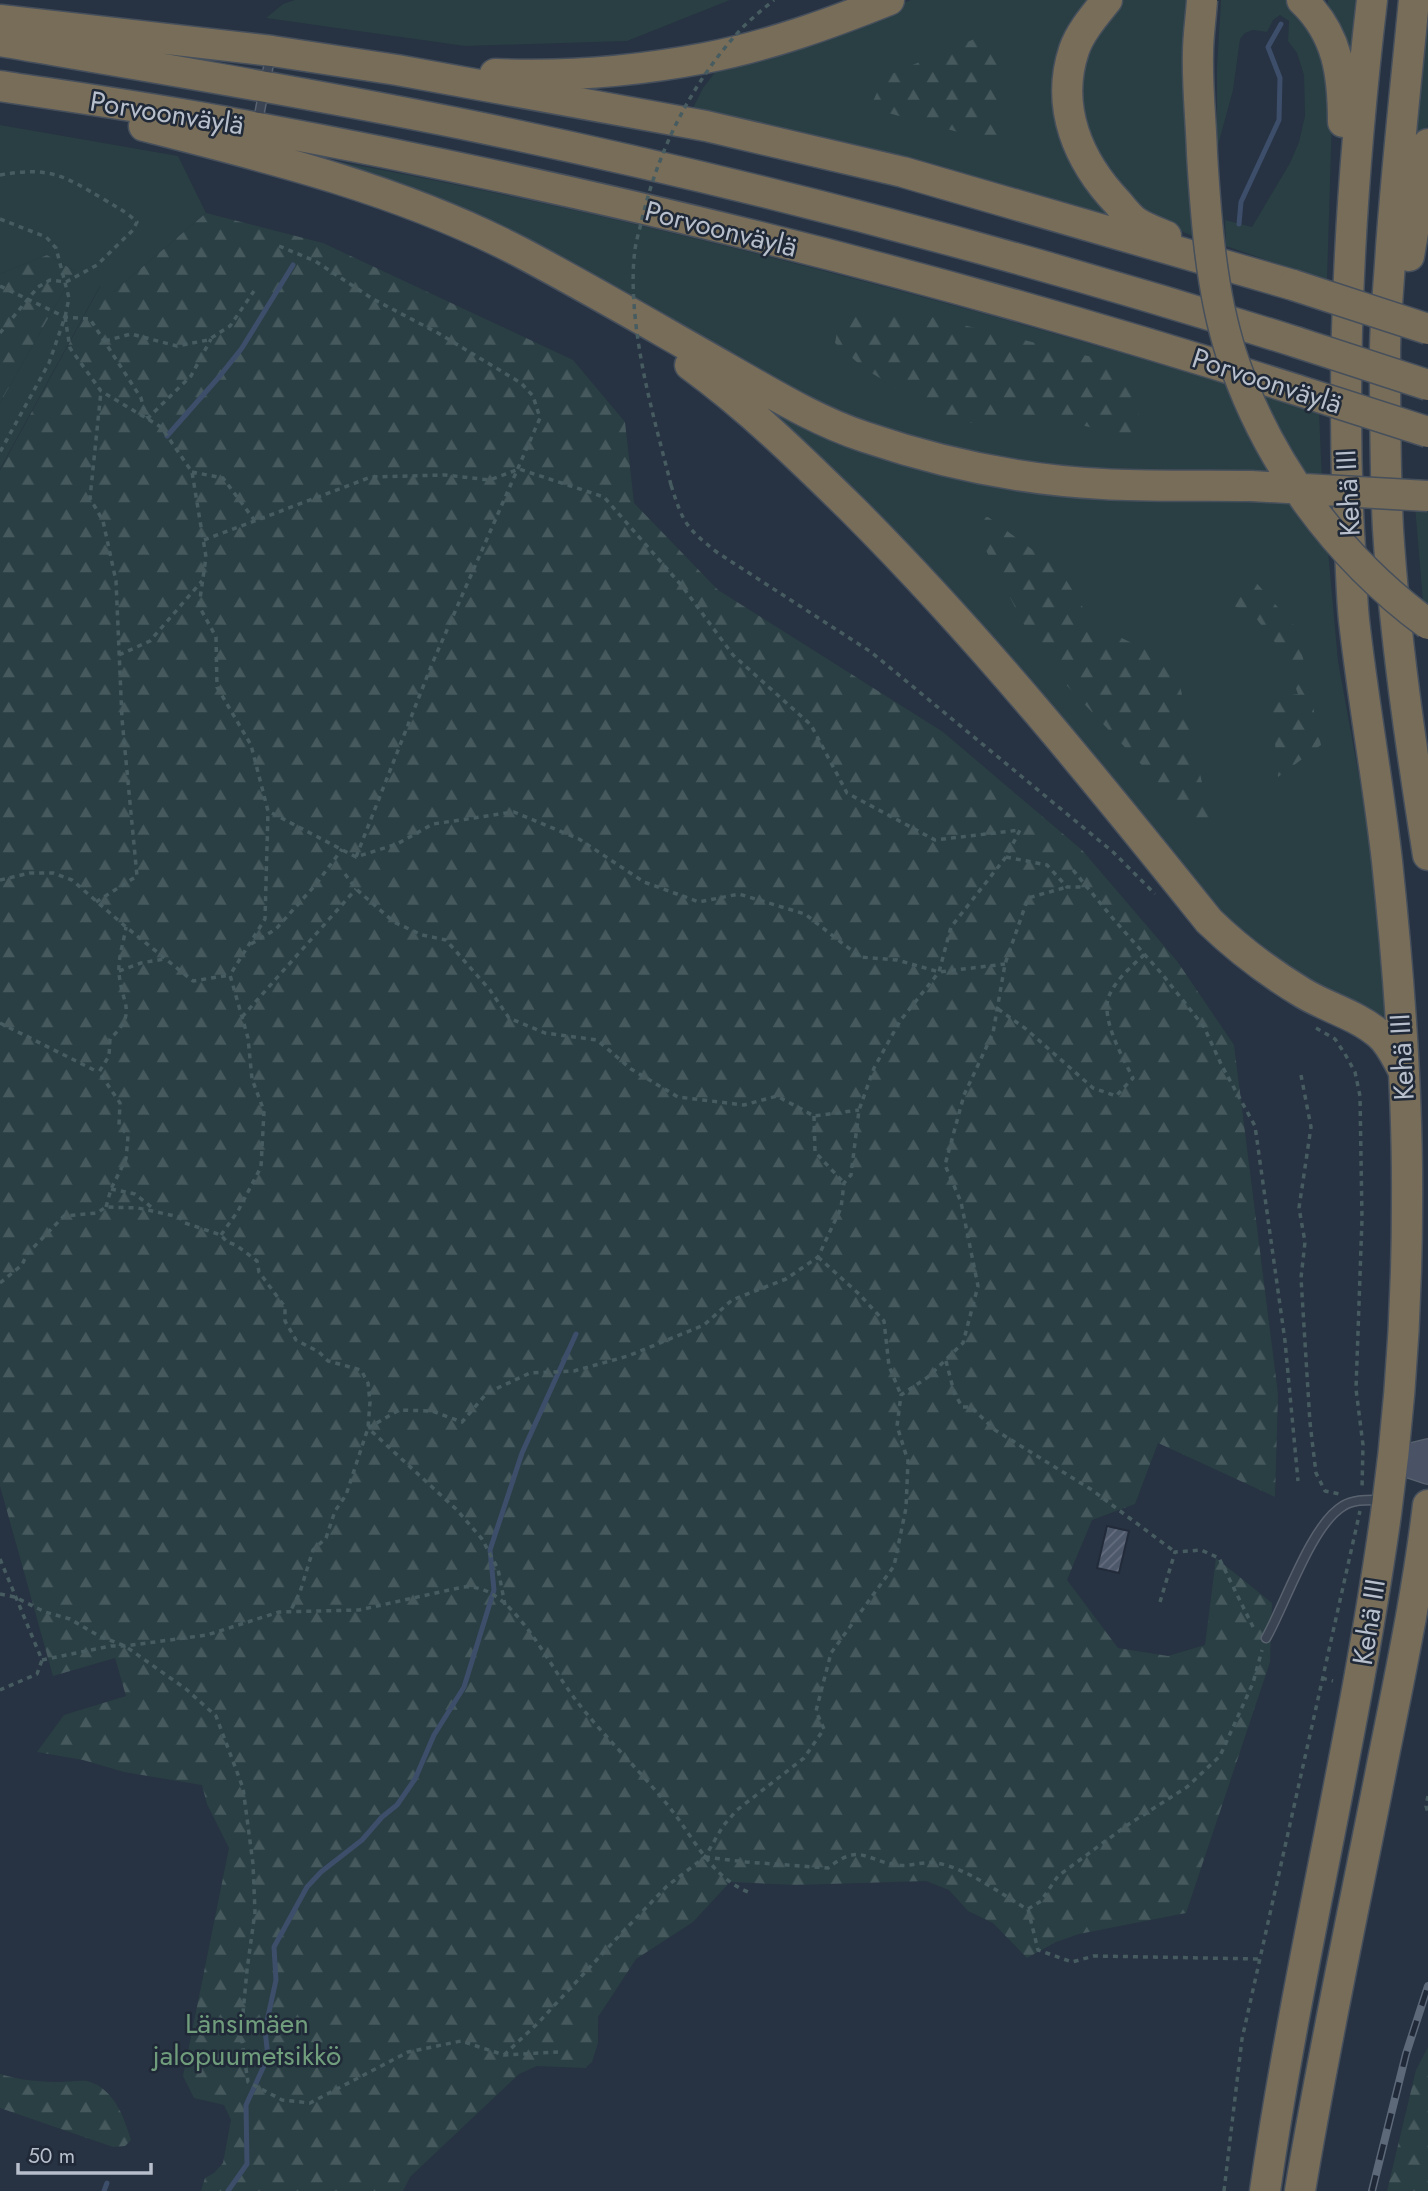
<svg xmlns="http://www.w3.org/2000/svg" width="1428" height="2191" font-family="Jost,sans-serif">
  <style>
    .green { fill: #293f43 }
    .forest { fill: url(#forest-firs) }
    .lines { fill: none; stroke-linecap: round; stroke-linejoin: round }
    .stream { stroke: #3d4e6b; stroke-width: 5 }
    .building { fill: url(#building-hatch); stroke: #222b39; stroke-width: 2 }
    .lane-casing { stroke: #59626f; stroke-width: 11 }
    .secondary-casing { stroke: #59626f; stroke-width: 26 }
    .highway-casing { stroke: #464f5c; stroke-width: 33 }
    .path { stroke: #475c60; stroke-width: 3.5; stroke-dasharray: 5 5; stroke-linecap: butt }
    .lane { stroke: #3b4452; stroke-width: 8 }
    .secondary { stroke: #495365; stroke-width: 23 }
    .highway { stroke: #786d58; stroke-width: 30 }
    .rail-casing { stroke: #5d6879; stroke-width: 8 }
    .rail { stroke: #202937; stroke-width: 5; stroke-dasharray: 16; stroke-linecap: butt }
    .highway-bridge-casing { stroke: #464f5c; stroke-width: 33; stroke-linecap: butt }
    .path-bridge { stroke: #475c60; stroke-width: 3.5; stroke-dasharray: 5 5; stroke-linecap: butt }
    .highway-bridge { stroke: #786d58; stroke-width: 30 }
    .labels { text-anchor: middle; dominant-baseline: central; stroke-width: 5; stroke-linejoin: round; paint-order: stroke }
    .street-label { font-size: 28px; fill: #b8bfcc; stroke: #202937 }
    .park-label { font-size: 28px; fill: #709d7c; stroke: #202937 }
  </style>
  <defs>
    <pattern id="forest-firs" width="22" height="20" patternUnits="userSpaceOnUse" patternTransform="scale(1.75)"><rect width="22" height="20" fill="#293f43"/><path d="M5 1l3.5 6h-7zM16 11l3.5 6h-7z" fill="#46595d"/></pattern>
    <pattern id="building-hatch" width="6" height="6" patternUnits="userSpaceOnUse" patternTransform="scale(1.75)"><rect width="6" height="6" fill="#4d586b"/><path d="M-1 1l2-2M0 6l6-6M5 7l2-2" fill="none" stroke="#656e7f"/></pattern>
  </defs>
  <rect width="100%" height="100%" fill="#273242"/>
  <path class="green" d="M295,0H730L627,41L465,46L266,18L283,4Z
    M911,0H1095L1060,73L1111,217L692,110L703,88L723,62L847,26Z
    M1124,0H1192L1195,237L1176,229L1129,202L1084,135L1080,78L1088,48L1103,20Z
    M1221,0H1288L1317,38L1330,77L1332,117L1327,281L1226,246L1225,220L1252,227L1290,163L1299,142L1305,116L1304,75L1297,53L1288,41L1289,21L1280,15L1273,20L1267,32L1253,30L1245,33L1240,39L1233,90L1217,149V67Z
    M1328,0H1359L1354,63L1327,13Z
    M1428,17V124L1423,144L1416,138Z
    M0,125L178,156L206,213L113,292L100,286L0,469V403L75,271L47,255L0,274Z
    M308,156C650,218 987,310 1319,412L1322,479L1021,467L928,448L819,406Z
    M749,395L886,454L1289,502L1328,550L1338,661L1376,870L1390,1017C1337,1010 1293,973 1250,944Z
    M1415,506L1428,507V606L1423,602Z"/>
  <path class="forest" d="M979,37L1004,48L1002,144L870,108L884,77Z
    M206,213L323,243L573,360L625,422L634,503L718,590L943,732L1082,850L1177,961L1234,1045L1278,1394L1275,1497L1158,1443L1135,1504L1092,1520L1067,1580L1118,1648L1168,1656L1205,1645L1216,1558L1272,1603L1270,1662L1186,1913L1079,1934L1056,1942L1027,1958L993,1923L968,1911L949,1890L926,1881L796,1885L730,1882L693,1922L636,1959L598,2017V2043L592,2062L585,2068L537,2066L519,2074L410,2177L403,2191H201L205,2178L214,2173L223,2163L231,2120L224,2105L194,2098L183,2076L229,1848L207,1804L202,1785L124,1772L83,1760L37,1752L64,1715L126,1696L115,1658L53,1676L0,1486V470L101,285L113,292Z
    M47,255L75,271L0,403V274Z
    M841,310H903L1120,364L1139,404L1138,434L1129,437L1049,417L955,424L865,369L835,343Z
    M988,517L1060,570L1093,624L1175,664L1216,844L1041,658L970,519Z
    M1253,579L1297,629L1321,745L1278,777L1271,698L1298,694L1281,650L1255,617L1219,598Z
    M1428,2047V2191H1387L1416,2070Z
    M0,2074C19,2080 40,2082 60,2082C68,2082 79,2080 87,2081C114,2088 124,2117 131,2140L125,2146L113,2147L0,2108Z"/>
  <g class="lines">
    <path class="stream" d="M1239,224L1241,202L1279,120L1280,78L1268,47L1281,24
      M167,436L219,377L242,348L293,265
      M104,2191L107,2183
      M228,2191L247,2164L246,2105L268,2057L265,2030L276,1980L274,1947L307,1887L321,1872L362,1840L382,1817L397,1805L415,1779L434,1735L464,1687L494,1590L490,1550L522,1453L576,1334"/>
  </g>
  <path class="building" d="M1107,1526L1129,1531L1119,1573L1097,1568Z"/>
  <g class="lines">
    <defs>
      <path id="lane" d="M258,121L270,58
        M1266,1638C1285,1605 1311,1525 1343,1506C1354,1499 1368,1500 1381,1500"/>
      <path id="secondary" d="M1392,1460L1428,1472
        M1392,1460L1428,1451"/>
      <path id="highway" d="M1107,0C1095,15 1080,32 1074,50C1055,107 1078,161 1118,203C1123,209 1129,217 1136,222C1145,228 1156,232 1166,236
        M1302,0C1338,34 1343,75 1343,122
        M1414,0C1406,83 1397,165 1391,248C1389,283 1385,319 1385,354C1385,412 1385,471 1388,529C1395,638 1411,747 1428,855
        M0,20L272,51L397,70L706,126L903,172L1293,285
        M0,41C163,69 326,96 487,129C760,186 1031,258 1296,342
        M495,74C564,77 637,71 705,58C768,46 829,24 889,0
        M0,86C86,99 173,111 258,128C609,193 957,281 1297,390
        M144,126C271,158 403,191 520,252C590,289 658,329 727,368C771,393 816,421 865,437C941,463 1022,480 1103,484C1152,487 1202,485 1251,486
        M1409,256L1428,144
        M690,365C749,408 800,458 852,509C981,638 1095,779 1209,921C1238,949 1268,972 1303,993C1328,1008 1357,1015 1379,1034C1390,1043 1396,1057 1403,1070
        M1265,2191C1298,1964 1354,1741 1386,1514C1400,1412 1407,1308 1407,1204C1408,1090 1399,975 1387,861C1378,781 1363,701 1354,620C1351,590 1351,560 1349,531C1340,353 1351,177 1372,0
        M1300,2191C1324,2046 1355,1904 1383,1760C1400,1675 1418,1590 1428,1505"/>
    </defs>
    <use href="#lane" class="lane-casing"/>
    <use href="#secondary" class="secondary-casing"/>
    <use href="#highway" class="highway-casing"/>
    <path class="path" d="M0,175C50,166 64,176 105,200C119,209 124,210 137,222L133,230L97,265L66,282L50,280L38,287L0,333
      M0,219L46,237L56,248L69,298L65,317L49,363L0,452
      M279,246L315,261L373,299L438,333L521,383L533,396L540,418L432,664L356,857
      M0,286L65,317L90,319L141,398L146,417
      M65,317L70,348L101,391L161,427L192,472L206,557L199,606L216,637L217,687L251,745L268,811L356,857L397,844L433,824L514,812L579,839L644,882L699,902L739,894L805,914L860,957L897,960L939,972L1005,964
      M105,341L131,334L177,346L208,340L230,326L254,291
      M147,419L191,376L211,339
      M192,472L223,478L255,521
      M671,485C683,523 686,528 718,553L871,652L1113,852L1155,894
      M204,540L371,477L445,475L490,480L519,469L604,497L682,586L733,655L811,725L847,793L935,840L1020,830
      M119,655L150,641L202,581
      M1006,857L1047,865L1067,887H1087
      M1073,870L1115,921L1162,974L1204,1027L1222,1066L1255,1126L1285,1341L1298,1481
      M345,874L356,889L394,922L422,935L446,940L490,990L509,1018L545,1033L597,1040L631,1069L678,1097L744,1105L777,1096L814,1116L859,1110
      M0,880L30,873H53L72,880L126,927L193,981L230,975
      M96,902L137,876L122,719L116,581L103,521L90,498L101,391
      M251,944L276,929L317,883L342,849
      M119,971L141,963L164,959
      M998,1009L1026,1029L1093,1088L1116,1096L1133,1078C1123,1058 1100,1018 1109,996C1116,979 1132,966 1145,954
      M242,1017L356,889
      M0,1023L98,1072
      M1316,1028L1335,1039L1345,1054L1355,1072L1360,1096L1362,1219L1356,1389L1363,1445L1362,1489
      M1301,1075L1311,1127L1299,1208L1305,1242L1301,1278L1310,1423L1316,1473L1325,1491L1340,1494
      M814,1116L815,1152L844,1183
      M111,1189L135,1194L155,1210
      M106,1207L111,1189L126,1159L128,1136L119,1125L120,1103L99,1072L109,1056L110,1039C139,1011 121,1005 119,972C118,958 124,941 126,927
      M221,1235L238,1211L261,1167L264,1111L252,1079L248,1038L230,975L265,919L268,811
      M818,1257L859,1294L884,1321L889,1366L901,1395
      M0,1283L22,1265L27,1254L64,1216L97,1213L106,1207L138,1208L157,1212L179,1217L185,1223L221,1235L227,1242L236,1245L257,1261L259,1272L285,1307V1321L296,1340L319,1352L328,1361L361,1370L368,1383L370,1402L368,1428L346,1495L335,1511L326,1538L313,1550L300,1592L290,1612
      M946,1361L954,1392L962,1407H971L995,1430L1092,1490L1175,1552
      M0,1559L42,1660L37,1674L0,1690
      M0,1594L15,1597L45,1612L70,1619L99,1636L125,1646L186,1689L216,1716L243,1788L253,1864L255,1912L247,1970L241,2035L248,2082L282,2100L310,2103L408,2052L461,2041L504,2055L558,2052
      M1160,1602L1175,1552L1201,1550L1219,1558L1255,1631
      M505,1605L498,1569L482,1539L457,1510L368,1428L399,1410L432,1411L462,1422L487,1393L530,1373L574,1371L628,1356L704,1325L732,1300L786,1279L818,1257L841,1208L844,1183L851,1175L859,1110L874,1068L900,1021L939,972L951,927L1006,857L1020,830
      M42,1660L111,1646H125L207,1635L279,1612L359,1610L463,1587C478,1586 490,1591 502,1601C532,1627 551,1667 575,1699C604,1737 640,1770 670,1808C694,1838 711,1877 748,1892
      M1322,1678L1333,1681
      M1428,1796L1426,1806L1428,1813
      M705,1857L746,1862L828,1868C861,1842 865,1861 898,1865C910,1867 923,1861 936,1863C965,1867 1001,1894 1027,1909
      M1028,1909L1041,1901L1058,1876L1126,1826L1187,1787L1220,1756L1253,1683L1262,1650
      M1028,1909L1038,1950L1072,1962L1094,1956L1259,1959
      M504,2055L538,2023L617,1938L667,1886L705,1857L723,1826L737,1810L804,1758L824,1729L816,1711L831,1653L894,1566L906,1508L908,1461L897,1426L901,1395L928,1377L963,1343L978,1286L961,1202L945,1165L964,1095L993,1033L1005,964L1028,898L1067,887
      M1224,2191L1242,2039L1360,1511"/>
    <use href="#lane" class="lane"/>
    <use href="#secondary" class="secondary"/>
    <use href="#highway" class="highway"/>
    <defs>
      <path id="rail" d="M1372,2191L1406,2054L1428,1986"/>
    </defs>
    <use href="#rail" class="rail-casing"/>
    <use href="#rail" class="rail"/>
    <defs>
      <path id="highway-bridge" d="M1202,0C1201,18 1198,35 1198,53C1197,86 1201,120 1202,154C1206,220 1211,290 1231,353C1266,461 1337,557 1428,624
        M1293,285L1428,329
        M1296,342L1428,385
        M1297,390L1428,432
        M1251,486L1428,496"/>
    </defs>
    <use href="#highway-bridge" class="highway-bridge-casing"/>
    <path class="path-bridge" d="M671,485C659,437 645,389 638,340C634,313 631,277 635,250C636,240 640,229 642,219C659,148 692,82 742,28C752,18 763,9 774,0"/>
    <use href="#highway-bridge" class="highway-bridge"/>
  </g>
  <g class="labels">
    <g class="street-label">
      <text transform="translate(167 113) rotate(9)">Porvoonväylä</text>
      <text transform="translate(721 229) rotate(14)">Porvoonväylä</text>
      <text transform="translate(1267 381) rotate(18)">Porvoonväylä</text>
      <text transform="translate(1348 493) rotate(-93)">Kehä III</text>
      <text transform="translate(1402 1057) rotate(-93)">Kehä III</text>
      <text transform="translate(1369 1622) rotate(-81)">Kehä III</text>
    </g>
    <g class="park-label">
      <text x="247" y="2023">Länsimäen<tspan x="247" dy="32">jalopuumetsikkö</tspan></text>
    </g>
  </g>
  <path d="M18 2163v10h133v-10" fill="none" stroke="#b8bfcc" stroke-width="3.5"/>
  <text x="28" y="2163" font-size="21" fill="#b8bfcc" stroke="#202937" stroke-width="5" paint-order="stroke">50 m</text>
</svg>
